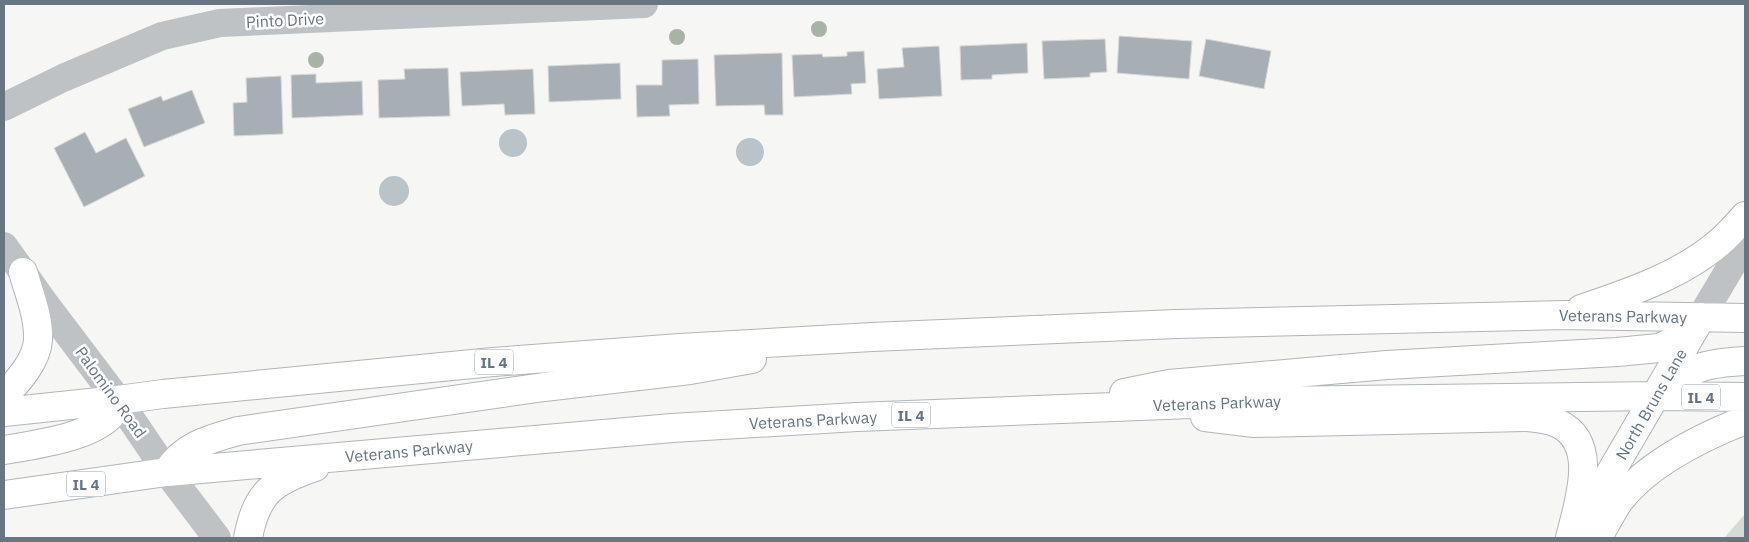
<svg xmlns="http://www.w3.org/2000/svg" width="1749" height="542" font-family="'IBM Plex Sans',sans-serif">
  <style>
    .green { fill: #d6dbd3 }
    .water { fill: #b9c3c8 }
    .building { fill: #a8afb4; stroke: #d8d8d6 }
    .lines { fill: none; stroke-linecap: round; stroke-linejoin: round }
    .major-casing { stroke: #b2b6b9; stroke-width: 30 }
    .highway-casing { stroke: #b1b5b8; stroke-width: 30 }
    .minor { stroke: #bec2c5; stroke-width: 28 }
    .major { stroke: #fff; stroke-width: 28 }
    .highway { stroke: #fff; stroke-width: 28 }
    .tree { fill: #a9b2a6 }
    .labels { text-anchor: middle; dominant-baseline: central; stroke-width: 5; stroke-linejoin: round; paint-order: stroke }
    .shield { fill: #fff; stroke: #959fa8; stroke-width: 1 }
    .shield-label { font-size: 15px; font-weight: bold; fill: #687682 }
    .street-label { font-size: 16px; fill: #687682; stroke: #fff }
  </style>
  <rect width="100%" height="100%" fill="#f6f6f4"/>
  <path class="green" d="M1745,514V538H1724Z"/>
  <path class="water" d="M499 143a14 14 0 1 1 28 0a14 14 0 1 1-28 0Z
    M736 152a14 14 0 1 1 28 0a14 14 0 1 1-28 0Z
    M379 191a15 15 0 1 1 30 0a15 15 0 1 1-30 0Z"/>
  <path class="building" d="M1119,36L1192,41L1189,79L1117,73Z
    M1105,39L1107,72L1090,73V77L1044,79L1042,41Z
    M1206,39L1271,51L1264,89L1199,76Z
    M1027,43L1028,73L992,75V79L961,80L960,46Z
    M939,46L942,96L879,99L877,69L904,67L902,48Z
    M864,51L866,83L851,84L852,94L794,97L792,55L822,54L823,57L847,56V52Z
    M782,53L783,115H765L764,105L716,106L714,55Z
    M698,59L699,104L669,105L670,116L637,117L636,85H662V60Z
    M620,63L621,99L549,102L548,66Z
    M448,68L450,116L379,118L378,80L405,79L404,69Z
    M533,69L535,114L505,115L504,104L462,106L460,72Z
    M316,74V83L362,81L363,115L292,118L291,75Z
    M281,76L283,134L234,136L233,103L247,102L246,78Z
    M192,90L205,123L144,147L128,109L161,96L163,101Z
    M85,132L96,153L126,138L145,176L84,207L54,148Z"/>
  <g class="lines">
    <defs>
      <path id="major" d="M1573,537L1699,321"/>
      <path id="highway" d="M1581,309C1628,293 1683,275 1721,241C1729,234 1737,225 1745,216
        M1124,393L1169,384L1387,365L1617,352L1659,348L1679,339L1701,317
        M4,395C18,382 37,360 38,340C39,317 29,293 23,272
        M1657,396C1690,368 1702,363 1745,361
        M4,412L118,400L163,394L493,362L680,348L872,337L1176,324L1565,315L1745,318
        M1205,417L1254,423L1526,417C1536,418 1548,419 1557,423C1601,442 1578,504 1570,538
        M4,450C33,445 97,437 114,411C116,408 117,404 118,400
        M167,472C184,445 210,439 238,431L544,387L690,370L752,359
        M4,495L167,472L672,428L857,417L1270,401L1657,396L1745,397
        M248,538C256,493 273,481 315,467
        M1597,538C1605,526 1611,513 1619,501C1648,463 1702,437 1745,420"/>
    </defs>
    <use href="#major" class="major-casing"/>
    <use href="#highway" class="highway-casing"/>
    <path class="minor" d="M4,107L63,78L162,36L220,23L644,4
      M4,246L46,305L118,400L167,472L217,538
      M1701,317L1745,243"/>
    <use href="#major" class="major"/>
    <use href="#highway" class="highway"/>
  </g>
  <g class="tree">
    <circle cx="819" cy="29" r="8"/>
    <circle cx="677" cy="37" r="8"/>
    <circle cx="316" cy="60" r="8"/>
  </g>
  <g class="labels">
    <g class="shield">
      <rect x="475" y="349.5" width="38" height="25" rx="4"/>
      <rect x="1682" y="384.5" width="38" height="25" rx="4"/>
      <rect x="892" y="402.5" width="38" height="25" rx="4"/>
      <rect x="67" y="471.5" width="38" height="25" rx="4"/>
    </g>
    <g class="shield-label">
      <text x="494" y="362">IL 4</text>
      <text x="1701" y="397">IL 4</text>
      <text x="911" y="415">IL 4</text>
      <text x="86" y="484">IL 4</text>
    </g>
    <g class="street-label">
      <text transform="translate(285 20) rotate(-3)">Pinto Drive</text>
      <text transform="translate(1623 316) rotate(1)">Veterans Parkway</text>
      <text transform="translate(111 392) rotate(54)">Palomino Road</text>
      <text transform="translate(1217 403) rotate(-2)">Veterans Parkway</text>
      <text transform="translate(1651 404) rotate(-60)">North Bruns Lane</text>
      <text transform="translate(813 420) rotate(-3)">Veterans Parkway</text>
      <text transform="translate(409 451) rotate(-5)">Veterans Parkway</text>
    </g>
  </g>
  <rect width="1749" height="542" fill="none" stroke="#687682" stroke-width="10"/>
</svg>
